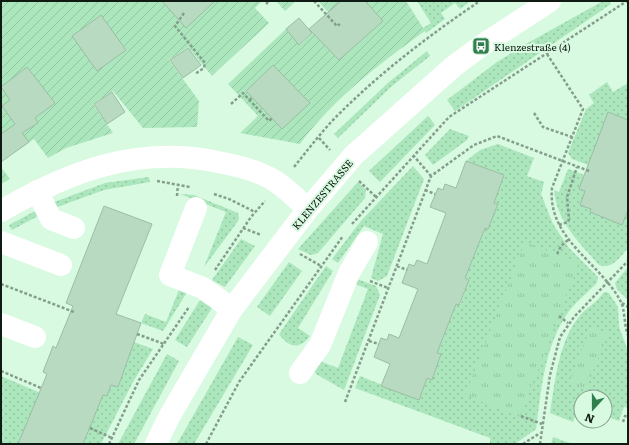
<svg xmlns="http://www.w3.org/2000/svg" width="629" height="445" font-family="Literata,serif">
  <style>
    .grass { fill: url(#grass-dots) }
    .park { fill: url(#park-tufts) }
    .garden { fill: url(#garden-furrows) }
    .building { fill: #b8dac1; stroke: #9cbda5 }
    .lines { fill: none; stroke-linecap: round; stroke-linejoin: round }
    .path { stroke: #859e8c; stroke-width: 2.5; stroke-dasharray: 3 2; stroke-linecap: butt }
    .minor { stroke: #fff; stroke-width: 22 }
    .labels { text-anchor: middle; dominant-baseline: central; stroke-width: 4; stroke-linejoin: round; paint-order: stroke }
    .poi-label { font-size: 10px; fill: #0e1a12; stroke: #d8fae1; text-anchor: start }
    .street-label { font-size: 10px; fill: #0e1a12; stroke: #d8fae1 }
  </style>
  <defs>
    <pattern id="grass-dots" width="8" height="8" patternUnits="userSpaceOnUse"><rect width="8" height="8" fill="#abe6bc"/><path d="M2 2h.1M6 6h.1" fill="none" stroke="#92c5a1" stroke-width="1.8" stroke-linecap="round"/></pattern>
    <pattern id="park-tufts" width="24" height="20" patternUnits="userSpaceOnUse"><rect width="24" height="20" fill="#abe6bc"/><path d="M3 7l-1-3M5 7V3M7 7l1-3M15 17l-1-3M17 17v-4M19 17l1-3" fill="none" stroke="#92c5a1"/></pattern>
    <pattern id="garden-furrows" width="10" height="10" patternUnits="userSpaceOnUse"><rect width="10" height="10" fill="#abe6bc"/><path d="M-1 1l2-2M0 10L10 0M9 11l2-2" fill="none" stroke="#92c5a1"/></pattern>
  </defs>
  <rect width="100%" height="100%" fill="#d8fae1"/>
  <path class="grass" d="M417,1H471L460,9L455,3L441,13L445,19L426,33L423,28L431,23Z
    M603,1H609L611,4L455,111L447,100L497,62L526,44Z
    M427,51L430,56L392,86L338,138L334,134L389,82Z
    M607,82L613,92L628,83V248C620,257 612,270 599,265C579,242 557,222 554,190L559,192L568,169L587,176L591,166L572,159L568,153L586,109L594,103L589,95Z
    M428,116L435,125L380,182L369,171Z
    M450,129L469,136L467,140L433,165L425,155Z
    M498,144L534,158L527,176L544,182L541,194L553,224L569,248L598,277L597,283C586,294 573,304 565,317C544,350 541,392 536,429L515,444H490V438L355,388L360,376L419,400L427,378L432,379L441,355L437,353L456,304L460,305L469,280L465,278L485,228L488,229L498,204L494,203L504,175L466,161L480,150Z
    M413,166L424,179L387,276L378,281L371,278L383,234L364,226L338,263L332,259L360,222Z
    M149,177L150,182L104,190L52,209L49,204L105,183Z
    M358,182L366,190L365,198L318,253L311,255L298,249Z
    M180,194L194,195L238,213L239,219L236,224L204,267L226,212Z
    M37,210L40,215L12,230L9,225Z
    M241,239L255,246L225,287L212,280Z
    M289,262L302,271L270,316L257,307Z
    M326,266L333,271L298,328L310,336C299,350 289,348 279,334Z
    M628,267V300L617,289L615,283Z
    M357,279L376,286L380,295L344,390L316,374L312,365L314,359L338,368L368,289L355,284Z
    M181,285L189,289L163,331L141,323L145,314L166,322Z
    M604,292L609,293L618,307L619,327L628,351V408L624,407L619,421L605,416V397H581V406H579L573,422L550,413C555,382 558,344 578,318C585,308 597,303 604,292Z
    M200,300L212,308L187,347L175,340Z
    M238,337L253,345L194,444H177Z
    M134,342L153,349L133,382L101,444H1V376L94,416L103,395L107,396L111,385L118,387Z
    M167,354L179,361L134,444H118Z
    M553,437L573,444H551Z"/>
  <path class="park" d="M525,242L579,263L520,417L465,395Z
    M591,327L608,334L586,389L569,382Z"/>
  <path class="garden" d="M1,1H262L255,8L269,23L212,76L188,47L169,60L199,101L197,127L143,128L113,91L93,104L113,133L66,148L48,158L34,139L1,162Z
    M276,1H296L285,11Z
    M318,1H406L425,31C378,65 334,98 300,144L240,133L258,116L228,84L286,29L300,45L313,33L322,42L340,25Z
    M1,167L10,179L1,184Z"/>
  <path class="building" d="M162,1H215L186,28Z
    M341,1H365L383,21L339,60L309,29Z
    M101,15L126,50L97,71L72,36Z
    M299,18L312,33L299,45L286,29Z
    M188,48L201,65L183,78L170,60Z
    M273,65L310,103L282,129L246,91Z
    M27,67L55,103L35,118L38,123L22,133L29,142L1,162V134L15,124L2,106L10,100L1,87Z
    M112,92L125,112L107,124L94,104Z
    M608,112L628,120V210L622,225L590,212L591,209L580,205L585,191L579,189Z
    M466,161L504,175L494,203L498,204L488,229L485,228L465,278L469,280L459,305L456,304L437,353L441,354L432,380L427,378L419,400L381,386L390,364L374,357L381,338L387,340L389,334L399,338L418,289L402,283L409,264L414,266L417,260L427,264L446,213L430,207L438,188L443,190L445,184L456,188Z
    M104,206L152,224L116,314L141,323L118,387L111,385L107,396L103,395L83,444H18L47,374L43,372L53,346L56,348L73,306L66,303Z"/>
  <g class="lines">
    <path class="path" d="M314,1L337,26L340,24
      M266,4L269,1
      M184,13L175,26L205,63L204,68L195,74
      M547,54L583,109L552,188C547,239 601,263 621,302C625,310 624,325 628,335
      M249,100L252,98
      M231,104L243,93L269,121L272,118
      M534,113L543,127L572,137
      M319,138L330,150
      M413,155L431,176
      M294,167C307,151 319,135 333,120C377,75 428,36 480,1
      M157,181L190,187
      M359,181L376,197
      M425,190L435,194
      M214,194L229,199L255,212
      M177,196L178,184
      M352,224L449,117L627,1
      M559,225L568,222L569,219L567,197L577,167
      M243,228L261,235
      M300,254L321,266
      M557,254L561,246L568,240
      M397,266L407,270
      M215,270L251,217L265,201
      M370,281L388,288
      M1,284L74,312
      M622,303L628,307
      M559,316L568,323
      M137,334L164,344
      M369,341L379,344
      M1,371L41,388
      M345,402L431,176L474,145L497,136L589,171
      M521,416L542,424
      M623,422L625,416L628,417
      M90,428L112,438
      M109,444L139,380L189,307
      M206,444L239,382L343,236
      M523,444L540,433
      M540,444L550,375L560,337L574,317L628,261"/>
    <path class="minor" d="M37,191L51,219L74,228
      M196,208L170,275L203,288L232,309
      M1,211C70,171 138,145 218,162C235,165 252,169 268,177C283,184 295,198 308,209
      M1,242L61,265
      M1,324L35,337
      M300,373L320,345L349,273L367,242
      M156,444L169,417L232,309L308,209L354,155L454,66L481,46L550,1"/>
  </g>
  <defs>
    <symbol id="bus-square" viewBox="-11 -11 22 22"><rect x="-9" y="-9" width="18" height="18" rx="4" fill="#317f4f" stroke="#d8fae1"/><path d="M-5-6H5V4H4V6H2V4H-2V6H-4V4H-5ZM-3.5-4V0h7V-4ZM-3.5 1.2v1.5H-2V1.2ZM2 1.2v1.5H3.5V1.2Z" fill="#fff"/></symbol>
  </defs>
  <g fill-rule="evenodd">
    <use href="#bus-square" x="471" y="36" width="20" height="20"/>
  </g>
  <g class="labels">
    <g class="poi-label">
      <text x="494" y="46">Klenzestraße (4)</text>
    </g>
    <g class="street-label">
      <text transform="translate(322 194) rotate(-50)">KLENZESTRASSE</text>
    </g>
  </g>
  <rect width="629" height="445" fill="none" stroke="#0e1a12" stroke-width="4"/>
  <g transform="translate(593 409) rotate(201)"><circle r="19" fill="#d8fae1" stroke="#87a08e"/>
  <path d="M0-3L7 15L0 10L-7 15Z" fill="#317f4f"/>
  <text y="-6" font-size="11" font-weight="bold" text-anchor="middle" fill="#0e1a12">N</text>
  </g>
</svg>
